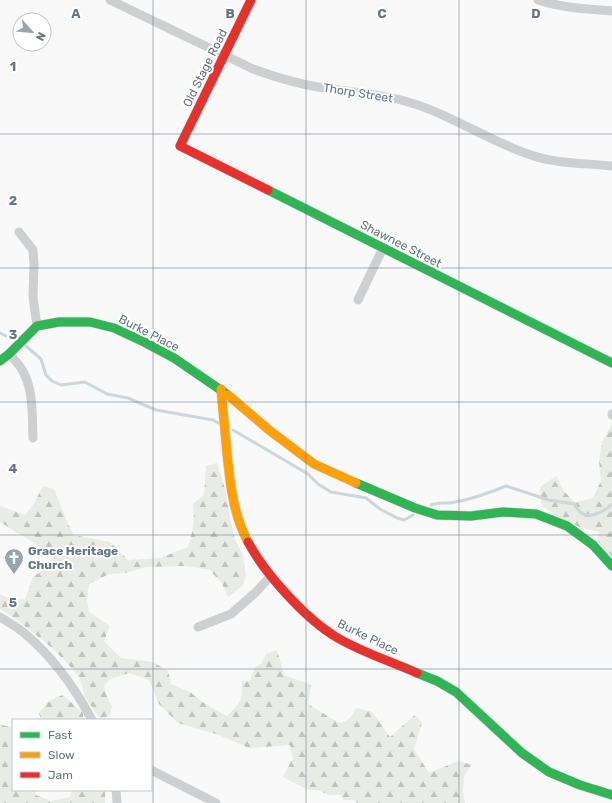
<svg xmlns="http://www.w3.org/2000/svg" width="612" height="803" font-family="Rubik,sans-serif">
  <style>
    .forest { fill: url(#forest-firs) }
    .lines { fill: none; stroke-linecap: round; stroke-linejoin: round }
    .stream { stroke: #ced6d9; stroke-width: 3 }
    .fast-casing { stroke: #d5d6d7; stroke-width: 10 }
    .slow-casing { stroke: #d5d6d7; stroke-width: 10 }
    .jam-casing { stroke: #d5d6d7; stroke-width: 10 }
    .street { stroke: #cecfd0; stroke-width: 9 }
    .fast { stroke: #30b455; stroke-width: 9 }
    .slow { stroke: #ff9f0a; stroke-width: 9 }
    .jam { stroke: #e5322d; stroke-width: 9 }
    .grid { fill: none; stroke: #657683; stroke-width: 1; stroke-opacity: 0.55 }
    .labels { text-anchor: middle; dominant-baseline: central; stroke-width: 4; stroke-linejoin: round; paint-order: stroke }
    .street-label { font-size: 12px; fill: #657683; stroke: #fff }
    .poi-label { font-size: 12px; font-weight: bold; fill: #657683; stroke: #fff; text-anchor: start }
    .grid-label { font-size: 13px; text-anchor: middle; font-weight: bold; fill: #657683; stroke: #fff; stroke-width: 4; stroke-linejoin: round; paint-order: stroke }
  </style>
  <defs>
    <pattern id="forest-firs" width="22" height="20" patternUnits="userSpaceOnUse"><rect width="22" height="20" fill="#e8ebe6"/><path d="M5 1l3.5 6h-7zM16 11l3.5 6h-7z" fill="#c0c3c0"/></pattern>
  </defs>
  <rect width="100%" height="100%" fill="#f9f9f9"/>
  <path class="forest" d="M612,423V557L597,540L600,532C578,528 557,519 541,504L540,487L556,476L564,491L575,503L593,498L601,481L599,461L602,443Z
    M217,463L225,489L234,537L243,556L246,577L242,586L228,597L222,584L210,570L186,566L146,567L125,573L109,574L89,584L87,600L89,612L110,626L104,641L121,658L153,662L168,671L171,684L190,692L204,703L227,716C242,701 242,702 242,681H250L255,667L261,664L266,654L277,650L284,675L311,685L308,704L339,723C349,721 352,716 356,708L372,712L390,737L415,715L422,723L414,749L429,773L458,761L472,765L464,776L463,791L465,803H357L354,800H343L341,795H329L320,791L306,789L283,777L293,758L290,745L249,748L219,735L178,723L159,704L149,680L129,673L110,679L104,686L107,697L112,706L110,715L100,719L85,697L80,678L68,664L51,647L16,619L0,609V594L13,600L25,599L33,577L49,566L52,558L45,550L0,522V506L25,515L33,505L43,486L54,489L68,524L74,535L110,542L128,560L160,558L188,547C193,532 195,520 193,504L204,495L206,466Z
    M63,695L83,713V720H41L39,713L50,700Z
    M0,724L13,728V790H34L36,795L51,801L70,797L72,790H105V803H0Z"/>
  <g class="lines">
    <path class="stream" d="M0,333L6,336
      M26,346L41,359L46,375L52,381L61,385L85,382L107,394L128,398L156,410L213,420L218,423
      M233,430L308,474L318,484L331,492L366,498L380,509L397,518L404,520L413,515
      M431,505C438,502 447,504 455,502C473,499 489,493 506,486L549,500L575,504C576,507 578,510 580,512C590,520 605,511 612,504"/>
    <defs>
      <path id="fast" d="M268,190L612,363
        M0,361L9,354L37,326L59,322H90L114,328L144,342L174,358L228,395
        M356,483L415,508L437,515L471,516L503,512L536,514L567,526L593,545L612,566
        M417,673L437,681L456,692L522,753L549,772L580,785L612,795"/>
      <path id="slow" d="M221,389C223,410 225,432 227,453C230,483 233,514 248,542
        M228,395L269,430L314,464L356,483"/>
      <path id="jam" d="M251,0L180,146L268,190
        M248,542C265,574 305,618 336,637C361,652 390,661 417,673"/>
    </defs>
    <use href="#fast" class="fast-casing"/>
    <use href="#slow" class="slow-casing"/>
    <use href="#jam" class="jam-casing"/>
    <path class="street" d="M110,0L253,69C275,77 295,83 318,87C348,92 379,93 408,102C450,114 487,140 528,154C554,164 585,163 612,166
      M538,0C563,8 587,9 612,11
      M19,232L33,250L34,264L33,296L37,326
      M358,300L383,248
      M9,354C13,359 18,363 21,368C34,388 32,415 33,438
      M612,415V414
      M0,617C8,622 16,626 23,632C52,656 75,688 92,720
      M198,627L231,614L255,593L271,576
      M151,770L216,803
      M116,790L117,803"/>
    <use href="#fast" class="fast"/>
    <use href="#slow" class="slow"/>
    <use href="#jam" class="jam"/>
  </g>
  <path class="grid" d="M153,0V803M306,0V803M459,0V803M0,134H612M0,268H612M0,402H612M0,535H612M0,669H612"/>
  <defs>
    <symbol id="church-pin" viewBox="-11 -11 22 30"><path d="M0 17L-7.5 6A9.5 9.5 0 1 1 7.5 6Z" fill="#99a4ac" stroke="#fff"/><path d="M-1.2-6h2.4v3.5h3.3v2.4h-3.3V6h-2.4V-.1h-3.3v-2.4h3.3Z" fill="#fff"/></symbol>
  </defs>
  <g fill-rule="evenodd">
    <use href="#church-pin" x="3" y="547" width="22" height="30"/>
  </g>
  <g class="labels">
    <g class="street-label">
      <text transform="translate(205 68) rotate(-64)">Old Stage Road</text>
      <text transform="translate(358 93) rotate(9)">Thorp Street</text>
      <text transform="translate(401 244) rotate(27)">Shawnee Street</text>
      <text transform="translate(149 333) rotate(27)">Burke Place</text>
      <text transform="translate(368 637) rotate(26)">Burke Place</text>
    </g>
    <g class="poi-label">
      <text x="28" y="551">Grace Heritage<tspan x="28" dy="14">Church</tspan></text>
    </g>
  </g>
  <g class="grid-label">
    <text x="76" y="18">A</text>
    <text x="230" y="18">B</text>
    <text x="382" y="18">C</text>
    <text x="536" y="18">D</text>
    <text x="13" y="71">1</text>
    <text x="13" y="205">2</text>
    <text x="13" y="339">3</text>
    <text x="13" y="473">4</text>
    <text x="13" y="607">5</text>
  </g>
  <rect x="12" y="719" width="140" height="72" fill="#ffffff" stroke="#c1c8cd"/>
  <rect x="20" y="732" width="20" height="6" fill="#30b455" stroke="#c1c8cd"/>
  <text x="48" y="739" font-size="12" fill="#657683">Fast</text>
  <rect x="20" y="752" width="20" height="6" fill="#ff9f0a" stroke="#c1c8cd"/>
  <text x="48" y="759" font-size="12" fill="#657683">Slow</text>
  <rect x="20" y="772" width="20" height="6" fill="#e5322d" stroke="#c1c8cd"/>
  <text x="48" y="779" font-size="12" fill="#657683">Jam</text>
  <g transform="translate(32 32) rotate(117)"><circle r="19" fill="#ffffff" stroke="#c1c8cd"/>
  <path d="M0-3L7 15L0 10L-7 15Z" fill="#99a4ac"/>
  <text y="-6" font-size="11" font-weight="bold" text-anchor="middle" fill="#657683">N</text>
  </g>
</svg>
